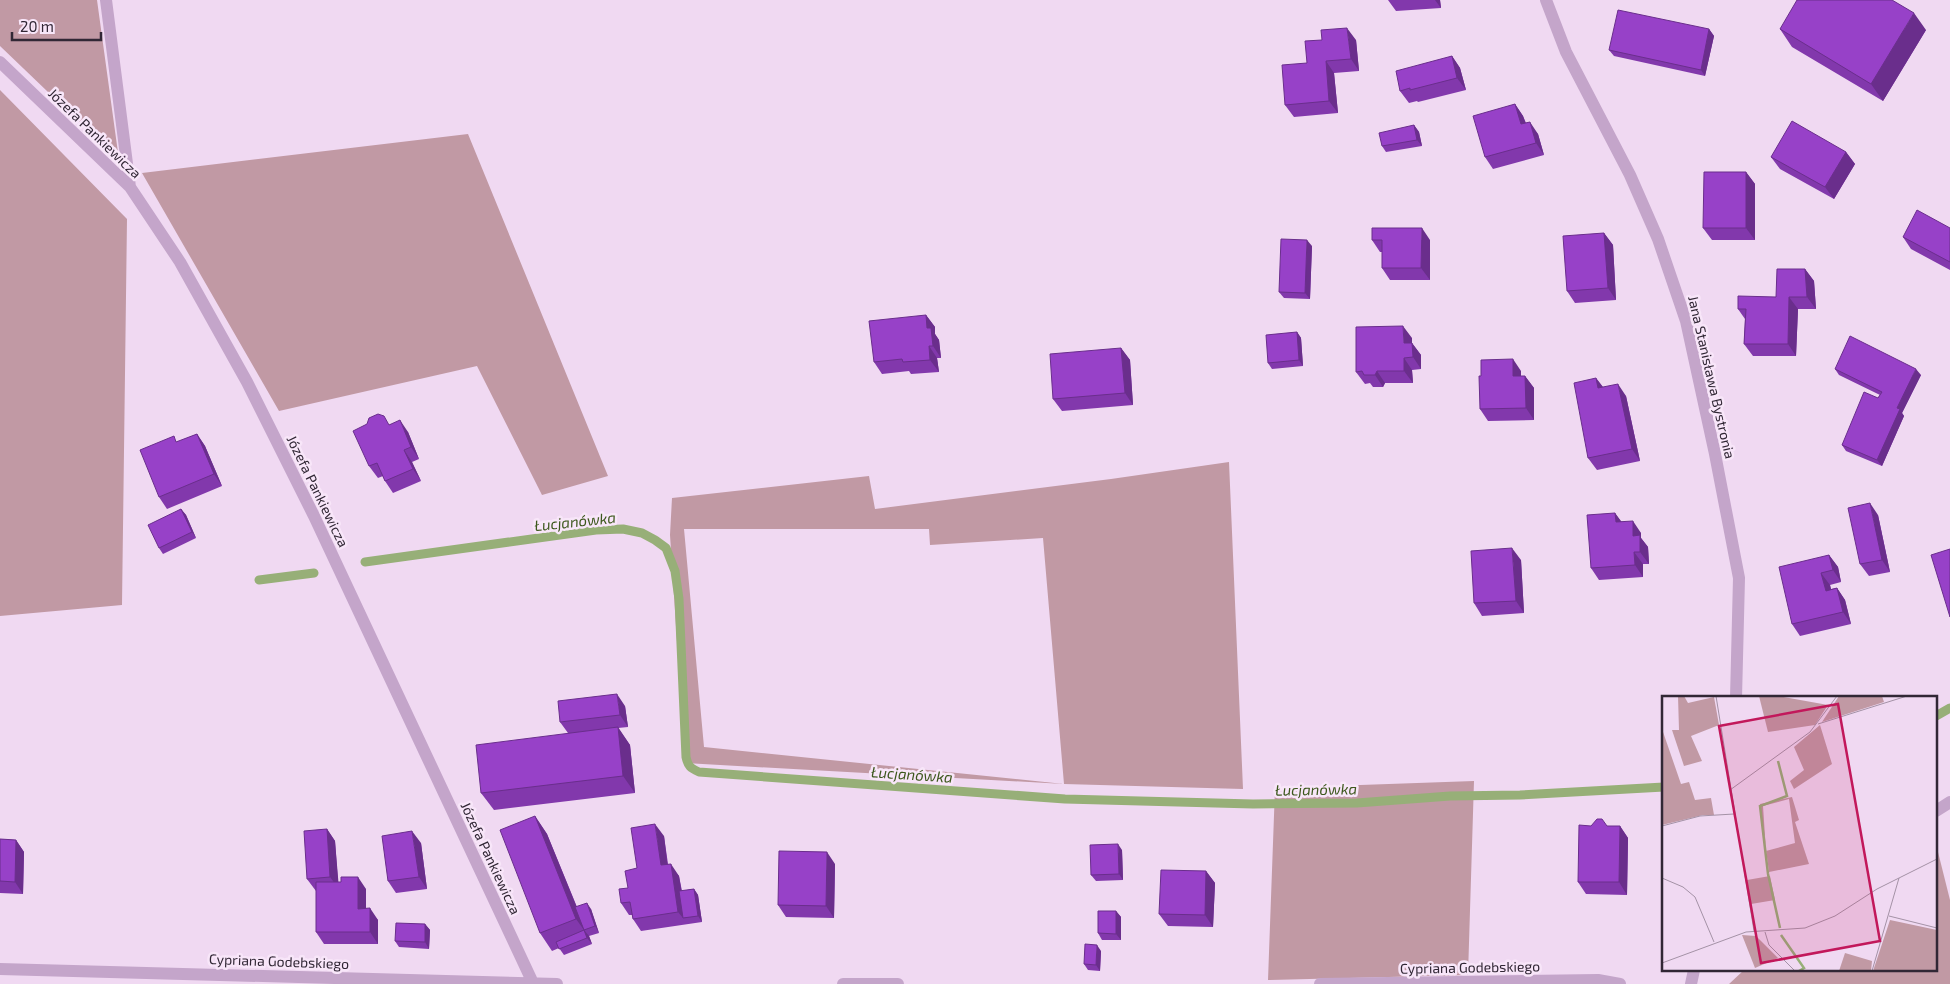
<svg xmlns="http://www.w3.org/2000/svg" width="1950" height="984" font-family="'Exo 2',sans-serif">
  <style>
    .green { fill: #c199a4; fill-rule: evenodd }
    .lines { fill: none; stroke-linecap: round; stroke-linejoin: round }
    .stream { stroke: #97af78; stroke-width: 9 }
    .minor { stroke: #c4a5ca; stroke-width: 12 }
    .tertiary { stroke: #c4a5ca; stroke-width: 12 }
    .wall { fill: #8238ac }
    .shaded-wall { fill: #6a2e8c }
    .building { fill: #9741c8; stroke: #6a2e8c }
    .labels { text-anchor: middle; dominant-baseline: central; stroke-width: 5; stroke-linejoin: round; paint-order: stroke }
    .street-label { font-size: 14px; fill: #312735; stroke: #f8e6f9 }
    .water-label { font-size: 15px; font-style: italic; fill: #3c571c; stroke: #f8e6f9 }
    .inset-river { fill: none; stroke: #97af78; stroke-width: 2.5 }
    .inset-road { fill: none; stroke: #a492a6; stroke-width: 1 }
    .view { fill: #c2185b; fill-opacity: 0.15; stroke: #c2185b; stroke-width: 2.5 }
    .inset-edge { fill: none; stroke: #312735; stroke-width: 2.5 }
  </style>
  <rect width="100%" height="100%" fill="#f0d9f2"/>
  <path class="green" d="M0,0H97L119,160L0,46Z
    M0,90L127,219L122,605L0,616Z
    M468,134L608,476L542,495L477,366L279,411L142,173Z
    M1229,462L1243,789L1064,784L685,763L670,535L672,498L869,476L875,509L1111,479ZM684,529H929L930,545L1043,538L1064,784L704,747Z
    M1474,781L1468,975L1268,980L1275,788Z
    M1936,844L1950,900V984H1729L1744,970H1936Z"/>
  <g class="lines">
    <path class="stream" d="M365,562L596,530L623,529L642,533L655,540L666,548L675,571L679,599L686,757C688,766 690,768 699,772L1065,799L1253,804L1357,803L1450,796L1520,795L1664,787
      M259,580L314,573
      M1936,716L1950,708"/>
    <path class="minor" d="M106,0L130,187
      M0,62L130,187L180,262L247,382L314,516L533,983
      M1936,811L1950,802
      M0,969L557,984
      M843,984H898
      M1320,984L1598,980L1620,984"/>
    <path class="tertiary" d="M1546,0L1566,52L1630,175L1658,239L1686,321L1715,454L1739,578L1736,698
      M1691,984L1694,970"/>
  </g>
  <path class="wall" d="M1388,0H1440L1441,8L1396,11Z
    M1709,29L1714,36L1705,76L1614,56L1609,50Z
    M1780,29L1926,30L1883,101L1792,47Z
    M1356,40L1359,71L1334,73L1338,113L1294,117L1285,105L1307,63Z
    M1452,56L1460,68L1466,90L1418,102L1417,101L1409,103L1400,91Z
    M1515,104L1523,116L1526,123L1538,134L1544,155L1493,169L1485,157Z
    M1414,125L1419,132L1422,146L1386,152L1382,146Z
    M1846,152L1855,164L1834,199L1780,169L1771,157Z
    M1746,172L1755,184V240H1712L1703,228Z
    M1950,228V270L1911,249L1903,237Z
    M1604,233L1613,245L1616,300L1575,303L1567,291Z
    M1372,240H1430V280H1390L1382,268V252H1380Z
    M1312,246L1310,299L1284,298L1279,292Z
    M1805,269L1814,281L1816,309H1798L1796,356H1753L1744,344L1745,319L1738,309L1776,297Z
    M926,315L935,327V334L939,340L941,358H937L939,372L911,374L909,371L882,374L874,362Z
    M1297,332L1301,338L1303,366L1272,369L1268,363Z
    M1412,338V343L1421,355V369L1412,370L1413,383H1385L1383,387H1373L1370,383L1365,384L1356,372Z
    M1121,348L1130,360L1133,405L1062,411L1053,399Z
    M1835,369L1921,375L1902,413L1904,416L1882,466L1846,451L1842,445L1880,395L1839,375Z
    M1521,371V376H1525L1534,388V420L1488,421L1480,409L1481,376Z
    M1596,378L1603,387L1626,396L1640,461L1597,470L1588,458Z
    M390,424L408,432L419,459L412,462L421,481L393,493L385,481L383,476L378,478L369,466Z
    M197,434L205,446L222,486L167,509L159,497L178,442Z
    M181,509L186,515L196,538L163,554L159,548Z
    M1615,513L1621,522L1641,533V538L1648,547L1649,564H1643V577L1599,580L1591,568Z
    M1878,515L1890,572L1869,576L1860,564Z
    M1829,555L1838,567L1841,582L1830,585L1831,589L1837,588L1845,600L1851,624L1800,636L1792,624Z
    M1521,560L1524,613L1482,616L1474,603Z
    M625,706L628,727L618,728L630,745L635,793L494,810L481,793L568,733L560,722Z
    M535,816L547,834L577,907L591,909L599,933L589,936L592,944L564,955L559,948L552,951L540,933Z
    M1607,826H1620L1628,838L1627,895L1586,894L1578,882Z
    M327,829L335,841L338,882L366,889V908L378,920V944H324L316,932V891L307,879Z
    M664,836L668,864L679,876L682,891L694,889L698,895L702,922L641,931L633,919L632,915H629L621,903L637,868Z
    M0,839L16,840L24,852L23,894L0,893Z
    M421,843L427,889L396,893L388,881Z
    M1122,850L1123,880L1096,881L1091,875Z
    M835,864L834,918L786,917L778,905Z
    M1206,871L1215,883L1213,927L1168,926L1159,914Z
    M1116,911L1121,917V940H1102L1098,933Z
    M425,924L430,930L429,949L399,947L395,941Z
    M1101,951L1100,971L1088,970L1084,964Z"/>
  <path class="shaded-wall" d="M1435,0H1440L1441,8Z
    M1914,13L1926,30L1883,101L1871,84Z
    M1347,28L1356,40L1359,71L1351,59Z
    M1709,29L1714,36L1705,76L1701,70Z
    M1452,56L1460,68L1466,90L1457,78Z
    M1326,61L1334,73L1338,113L1329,101Z
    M1515,104L1523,116L1530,136L1521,124Z
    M1530,122L1538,134L1544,155L1536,143Z
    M1414,125L1419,132L1422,146L1417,140Z
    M1846,152L1855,164L1834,199L1825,187Z
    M1746,172L1755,184V240L1746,228Z
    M1422,228L1430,240V280L1421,268Z
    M1604,233L1613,245L1616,300L1608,288Z
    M1307,240L1312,246L1310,299L1305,293Z
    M1805,269L1814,281L1816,309L1807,297Z
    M1789,297L1798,309L1796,356L1788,344Z
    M926,315L935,327V334L939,340L941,358L933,346L927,328Z
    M1403,326L1412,338V355L1404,343Z
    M1297,332L1301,338L1303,366L1299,360Z
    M1412,343L1421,355V369L1413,357Z
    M929,346L937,358L939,372L930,360Z
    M1121,348L1130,360L1133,405L1125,393Z
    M1404,358L1412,370L1413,383L1404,371Z
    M1513,359L1521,371V388L1513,376Z
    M1916,369L1921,375L1902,413L1904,416L1882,466L1877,460L1897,408Z
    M1377,371L1385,383L1383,387L1375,375Z
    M1525,376L1534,388V420L1526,408Z
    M1596,378L1605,390L1598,388Z
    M1618,384L1626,396L1640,461L1632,449Z
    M400,420L408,432L419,459L411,447Z
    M197,434L205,446L222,486L214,474Z
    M404,450L412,462L421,481L413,469Z
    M1870,503L1878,515L1890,572L1882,560Z
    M181,509L186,515L196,538L192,532Z
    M1615,513L1624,525L1616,522Z
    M1633,521L1641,533V538L1648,547L1649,564L1640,552L1633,536Z
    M1512,548L1521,560L1524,613L1516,601Z
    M1634,552L1643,564V577L1635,565Z
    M1829,555L1838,567L1841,582L1833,570Z
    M1821,573L1830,585L1834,603L1826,591Z
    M1837,588L1845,600L1851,624L1843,612Z
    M617,694L625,706L628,727L620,715Z
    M618,727L630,745L635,793L623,776Z
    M535,816L547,834L586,930H584L576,919Z
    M655,824L664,836L669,877L661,865Z
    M1620,826L1628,838L1627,895L1619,882Z
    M327,829L335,841L339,889L330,877Z
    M412,831L421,843L427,889L419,877Z
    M16,840L24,852L23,894L15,882Z
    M1118,844L1122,850L1123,880L1119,874Z
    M827,852L835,864L834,918L826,906Z
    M671,864L679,876L686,918H683L678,912Z
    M1206,871L1215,883L1213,927L1205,915Z
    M358,877L366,889V921L358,909Z
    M694,889L698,895L702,922L698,916Z
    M587,903L591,909L599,933L595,926Z
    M370,908L378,920V944L370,932Z
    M1116,911L1121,917V940L1116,934Z
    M425,924L430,930L429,949L425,942Z
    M584,930L589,936L592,944L587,938Z
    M1097,945L1101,951L1100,971L1096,965Z"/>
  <path class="building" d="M1797,0H1892L1914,13L1871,84L1780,29Z
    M1618,10L1709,29L1701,70L1609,50Z
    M1347,28L1351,59L1326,61L1329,101L1285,105L1282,65L1307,63L1305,41L1322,40L1321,30Z
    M1452,56L1457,78L1410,90V88L1400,91L1396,71Z
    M1515,104L1521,124L1530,122L1536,143L1485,157L1473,116Z
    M1792,121L1846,152L1825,187L1771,157Z
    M1414,125L1417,140L1382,146L1379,133Z
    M1704,172H1746V228H1703Z
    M1917,210L1950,228V262L1903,237Z
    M1372,228H1422L1421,268H1382V240H1372Z
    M1604,233L1608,288L1567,291L1563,236Z
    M1281,239L1307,240L1305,293L1279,292Z
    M1777,269H1805L1807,297H1789L1788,344H1744L1746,309H1738V296L1776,297Z
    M926,315L927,328H931L933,346H929L930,360L903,362L902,359L874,362L869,321Z
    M1403,326L1404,343H1412L1413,357L1404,358V371H1377L1375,375H1364L1362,371L1356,372V327Z
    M1297,332L1299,360L1268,363L1266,335Z
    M1850,336L1916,369L1897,408L1900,409L1877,460L1842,445L1864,392L1878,398L1882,392L1835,369Z
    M1121,348L1125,393L1053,399L1050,354Z
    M1513,359V376H1525L1526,408L1480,409L1479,376H1481V360Z
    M1596,378L1598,388L1618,384L1632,449L1588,458L1574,383Z
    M378,414L384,416L389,425L400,420L411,447L404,450L413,469L385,481L377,463L369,466L353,431L367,424L369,418Z
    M197,434L214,474L159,497L140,450L174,436L176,442Z
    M1870,503L1882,560L1860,564L1848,508Z
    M181,509L192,532L159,548L148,525Z
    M1615,513L1616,522L1633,521V536L1640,535V552H1634L1635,565L1591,568L1587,515Z
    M1512,548L1516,601L1474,603L1471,551Z
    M1950,549V617L1931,555Z
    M1829,555L1833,570L1821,573L1826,591L1837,588L1843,612L1792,624L1779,567Z
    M617,694L620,715L560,722L558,701Z
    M618,727L623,776L481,793L476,745Z
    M535,816L576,919L540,933L500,830Z
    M1597,819H1602L1607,826H1620L1619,882H1578L1579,825L1591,826Z
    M655,824L661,865L671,864L678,912L633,919L630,902L621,903L619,889L628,888L625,871L637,868L631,828Z
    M327,829L330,877L307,879L304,831Z
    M412,831L419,877L388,881L382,836Z
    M0,839L16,840L15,882L0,881Z
    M1118,844L1119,874L1091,875L1090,845Z
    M779,851L827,852L826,906L778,905Z
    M1161,870L1206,871L1205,915L1159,914Z
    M341,877H358V909L370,908V932H316V882H341Z
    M694,889L698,916L683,918L679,891Z
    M587,903L595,926L584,930L575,907Z
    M1098,911H1116V934L1098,933Z
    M396,923L425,924V942L395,941Z
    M584,930L587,938L559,949L556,942Z
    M1085,944L1097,945L1096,965L1084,964Z"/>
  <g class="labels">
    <g class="street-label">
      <text transform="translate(95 133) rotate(44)">Józefa Pankiewicza</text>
      <text transform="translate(1712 377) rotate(77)">Jana Stanisława Bystronia</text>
      <text transform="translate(318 491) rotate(64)">Józefa Pankiewicza</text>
      <text transform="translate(491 858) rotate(65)">Józefa Pankiewicza</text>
      <text transform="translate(279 961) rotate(2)">Cypriana Godebskiego</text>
      <text transform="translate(1470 967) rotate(-1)">Cypriana Godebskiego</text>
    </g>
    <g class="water-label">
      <text transform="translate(575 521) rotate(-6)">Łucjanówka</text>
      <text transform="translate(912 774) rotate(4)">Łucjanówka</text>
      <text transform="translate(1316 789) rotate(-1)">Łucjanówka</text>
    </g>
  </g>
  <g transform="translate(1662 696)">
    <rect width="275" height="275" fill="#f0d9f2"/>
    <path d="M16,0H22L26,7L52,1L57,29L29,40L40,65L22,70L10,34H17ZM97,0H116L166,9L153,29L106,36ZM177,0H220L222,6L160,26ZM158,29L170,68L132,93L128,85L142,74L132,51ZM0,33L19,88L27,86L33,104L49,102L52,119H41L0,129ZM130,101L137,124L133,126L147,168L107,176L98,108ZM127,103L133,147L104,155L101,110ZM108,180L113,204L89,208L85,184ZM228,224L275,234V275H211ZM80,239L94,240L116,262L93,272ZM183,257L210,265L209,275H177Z" fill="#c199a4" fill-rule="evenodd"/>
    <path class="inset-river" d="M116,65L125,100L98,110L106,178L118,232M119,239L142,272L137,275"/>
    <path class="inset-road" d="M54,0L92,235M156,28L245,0M68,94L148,36L175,0M0,130L38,120L72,118M0,182L21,191L33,201L52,246M227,220L275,232M103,236L107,249L133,275M0,267L84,236L143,232L173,220L215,193L275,163M210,275L237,182"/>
    <path class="view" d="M176,8L218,245L99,267L57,30Z"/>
    <rect width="275" height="275" class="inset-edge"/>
  </g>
  <path d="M12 32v8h89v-8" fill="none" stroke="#312735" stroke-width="2.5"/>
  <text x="20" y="32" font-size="15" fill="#312735" stroke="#f8e6f9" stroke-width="4" paint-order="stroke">20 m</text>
</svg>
